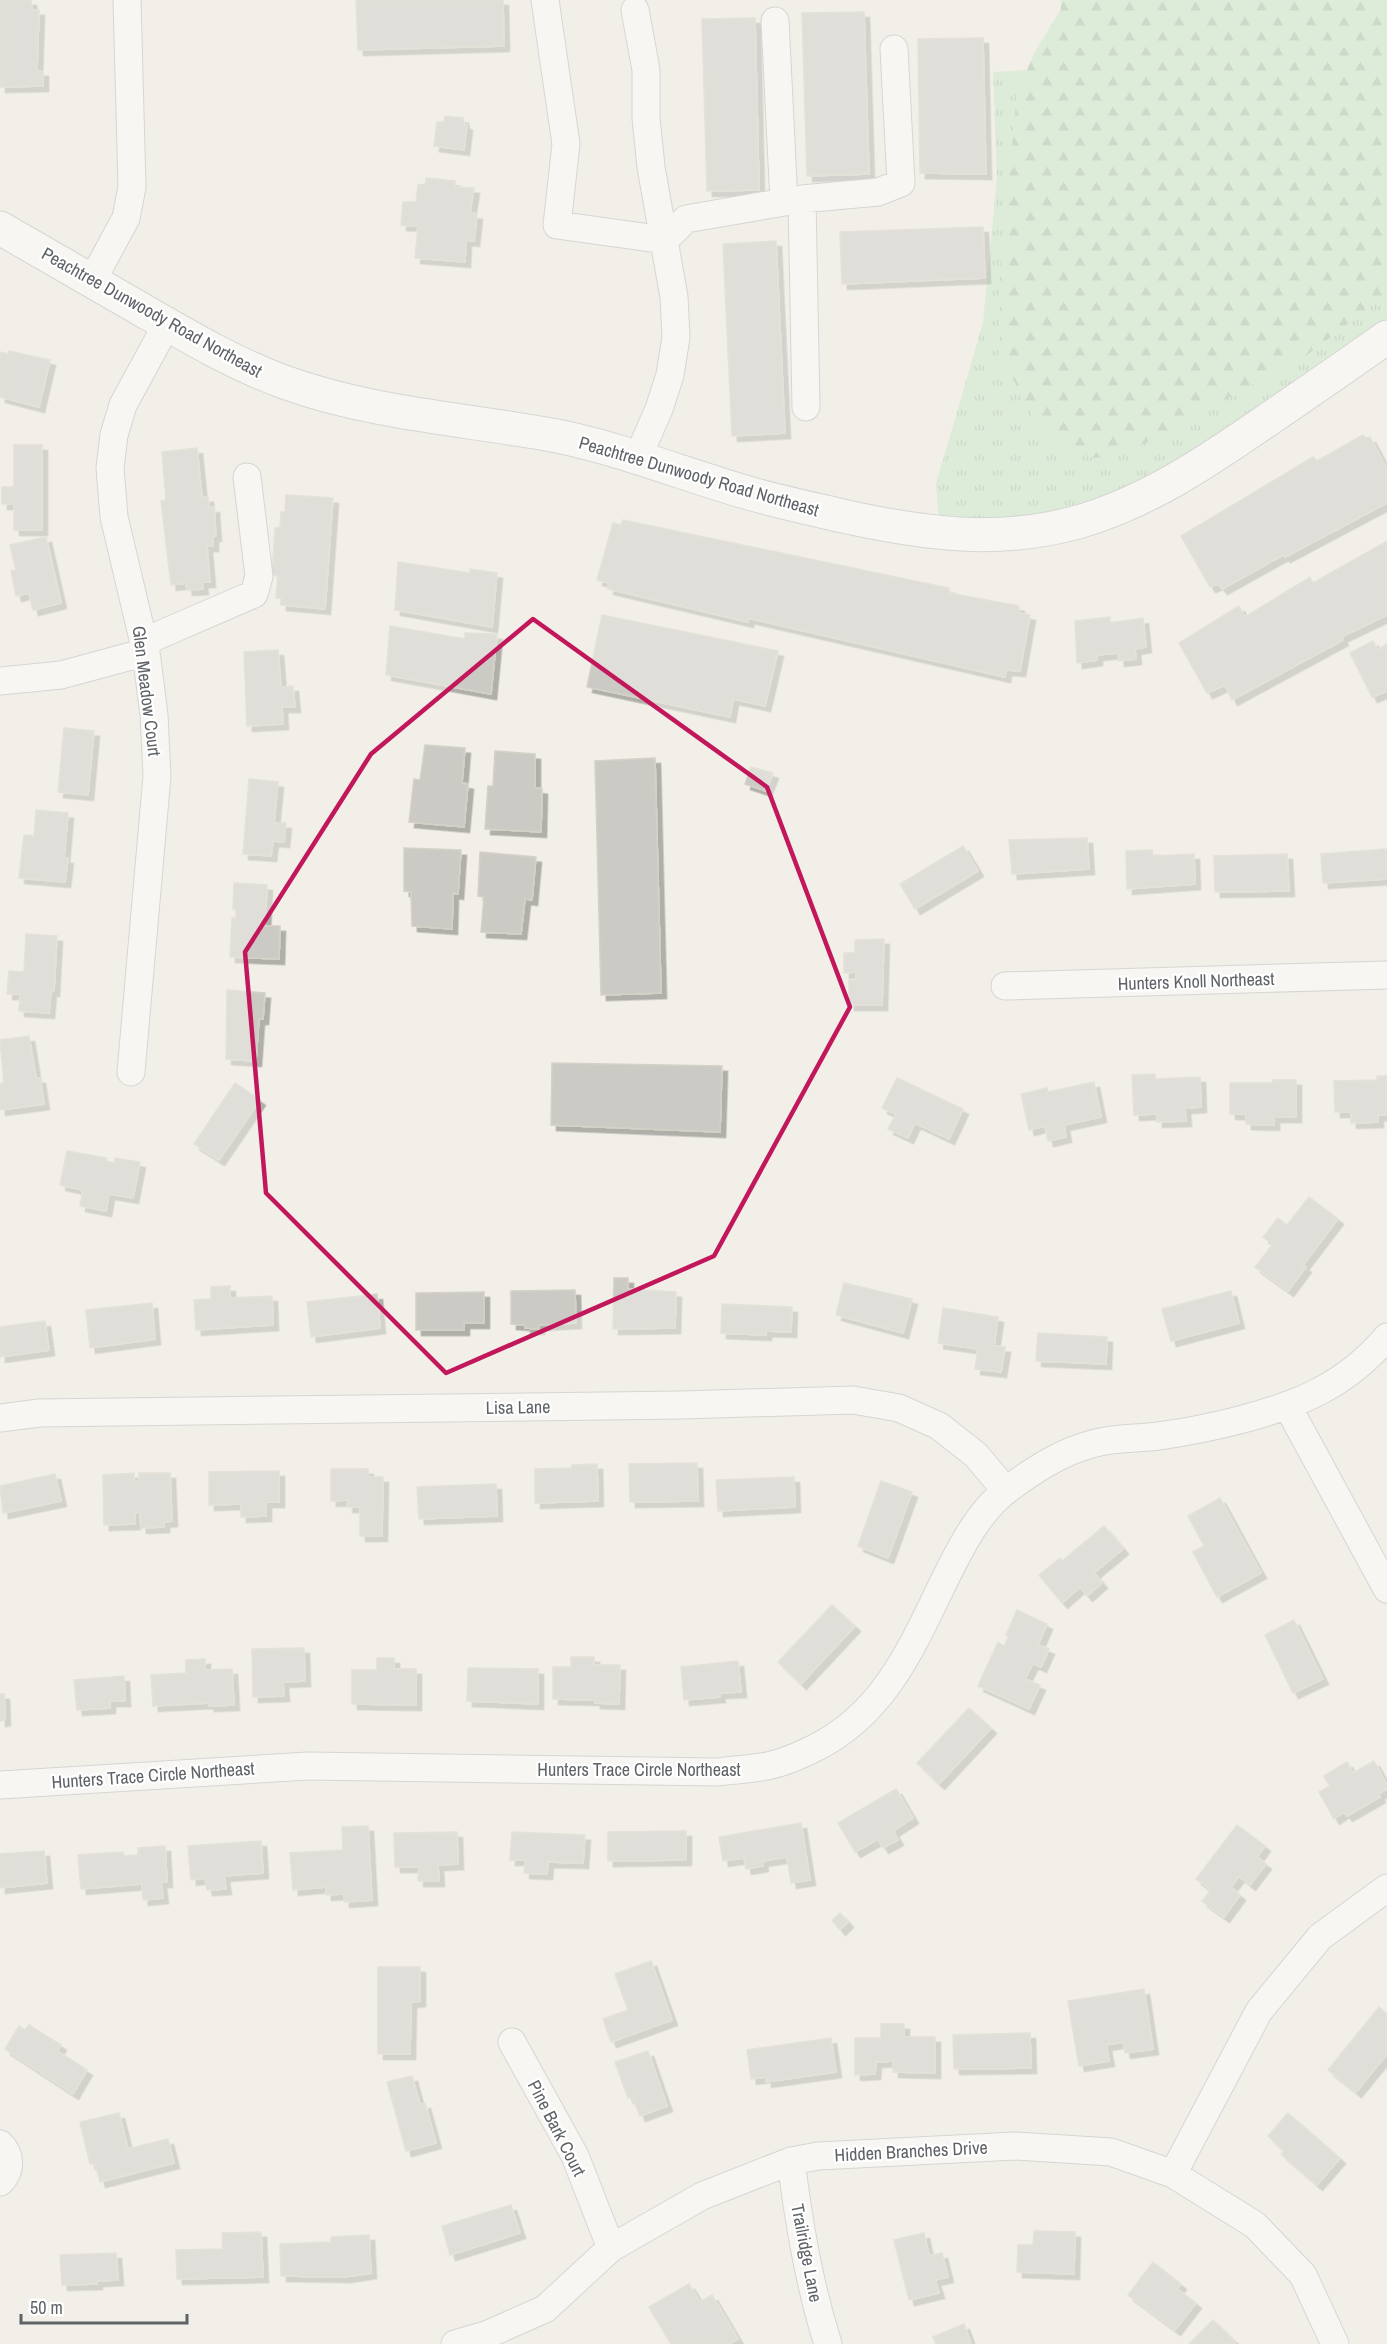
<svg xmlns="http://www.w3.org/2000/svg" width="1387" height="2344" font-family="'Archivo Narrow',sans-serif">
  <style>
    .grass { fill: url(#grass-tufts) }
    .forest { fill: url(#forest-firs) }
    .building { fill: #cccac5; stroke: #d6d1c6; stroke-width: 1.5; filter: url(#shadow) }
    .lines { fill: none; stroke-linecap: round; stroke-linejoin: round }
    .minor-casing { stroke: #b5b8bc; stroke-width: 29 }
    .tertiary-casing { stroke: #b5b8bc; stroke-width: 35 }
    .minor { stroke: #fff; stroke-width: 27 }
    .tertiary { stroke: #fff; stroke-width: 33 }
    .marked { fill: none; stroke: #c2185b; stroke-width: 4.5; stroke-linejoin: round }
    .labels { text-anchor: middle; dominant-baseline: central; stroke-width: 4.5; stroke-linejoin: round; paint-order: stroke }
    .street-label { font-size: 18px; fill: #5f6368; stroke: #fff }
  </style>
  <defs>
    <pattern id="grass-tufts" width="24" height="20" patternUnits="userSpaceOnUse" patternTransform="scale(1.5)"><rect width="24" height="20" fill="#c5e8c5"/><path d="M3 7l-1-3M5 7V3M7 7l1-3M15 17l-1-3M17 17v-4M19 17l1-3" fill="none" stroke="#a3c0a4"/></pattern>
    <pattern id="forest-firs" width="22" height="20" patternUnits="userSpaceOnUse" patternTransform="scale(1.5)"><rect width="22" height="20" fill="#c5e8c5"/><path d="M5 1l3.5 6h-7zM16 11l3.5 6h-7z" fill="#a3c0a4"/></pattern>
    <filter id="shadow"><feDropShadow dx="5.5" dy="5.5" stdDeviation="0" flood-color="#0004"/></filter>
  </defs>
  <rect width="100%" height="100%" fill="#f1efe8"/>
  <path class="grass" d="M1091,0H1387V354L1113,518L939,524L936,484L983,323L997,177L993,72L1095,67Z"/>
  <path class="forest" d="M1061,0H1387V294L1307,355L1121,456L1094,458L1066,446L1034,417L1000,356V275L1017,92L1035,52L1061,9Z"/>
  <path class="building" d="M0,0H31L32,10H39L37,71H43V86L0,87Z
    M356,0H503L504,46L358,50Z
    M864,12L869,174L807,176L802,13Z
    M755,18L759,190L707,191L702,19Z
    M983,38L986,174L920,173L918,39Z
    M445,116L463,118L464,124L467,125L464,150L434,146L437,122H444Z
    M426,178L455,181V187L474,188L470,213L477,214L474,241L466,240L465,262L415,258L418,226L401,225L403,202H416L418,185L426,184Z
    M983,227L985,278L842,284L840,232Z
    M776,241L785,433L732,436L723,244Z
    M9,351L50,360L39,407L0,397V352L8,354Z
    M1363,435L1366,438L1370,437L1387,469V503L1285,557L1283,555L1222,589L1218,584L1210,587L1181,536L1313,457L1317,461Z
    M14,445H42V530H14V504H2V487H14Z
    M197,448L202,497H208L209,508L214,507L216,536H213V546H207L210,582H202L203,589L187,590L186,583L171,585L161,501L166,500L162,452Z
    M286,495L333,498L325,609L281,605V598H276L278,576L272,575L275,528L280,527L281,512H285Z
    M623,520L949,588V593L1019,606V613L1030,615L1020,671L1006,670L1005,677L748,618V622L608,589L609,583L597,580L613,523L621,525Z
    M46,537L61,603L33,610L29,593L16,596L11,571L16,570L10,545Z
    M1387,541V615L1341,637L1343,640L1232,700L1225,685L1207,693L1179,643L1239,606L1245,617L1310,577L1313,583Z
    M398,562L470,573V569L497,573L492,627L395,610Z
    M602,615L778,651L765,706L733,699L730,717L587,687Z
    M1110,617V623L1143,618L1146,647L1135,649L1136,659L1119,661L1118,653L1097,655V660L1077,663L1075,621Z
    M390,626L465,639V633L497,634L491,694L386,675Z
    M1373,641L1377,650L1387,644V691L1372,697L1350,653Z
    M278,650L281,687L293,686L295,707H282L283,724L247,726L244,652Z
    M64,728L94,731L88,795L58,792Z
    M425,745L465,748L462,783L468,784L464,827L409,822L414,779L420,780Z
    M495,751L535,754V788L542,789L541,832L485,829L488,786H493Z
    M655,758L661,993L601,995L595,761Z
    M751,767L773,773L766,791L745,784Z
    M249,779L278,782L274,823H286L284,842L273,841L271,856L243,854Z
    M36,810L68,813L64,858H68L65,882L19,878L24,835L34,836Z
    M1087,838L1089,869L1012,874L1009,840Z
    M963,846L978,871L915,909L900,884Z
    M404,848L461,850L458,894L453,893L452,929L412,926L411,892L404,891Z
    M1387,849V879L1323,883L1321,854Z
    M1152,850L1153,856L1194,854L1195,884L1127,889L1126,851Z
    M480,852L536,857L532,900L525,899L521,934L481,932L484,897L478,896Z
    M1287,854L1289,891L1215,892L1214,856Z
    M234,883L267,885L265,926H280L279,959L230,957L232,918H236V909H233Z
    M26,934L57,936L54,991L51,990L49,1013L19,1011L20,994H7L9,971L24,972Z
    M884,939L882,1005H849V980H856V972L844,973V953H855V940Z
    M227,990L265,993L263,1019H259L256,1061L226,1059Z
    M29,1036L36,1078H40L44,1104L0,1110V1084L4,1083L0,1040Z
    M552,1063L722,1066L720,1132L551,1125Z
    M1155,1074V1079L1200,1077L1201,1107L1185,1108L1186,1121L1157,1122V1114L1134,1115L1132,1075Z
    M1377,1076H1387V1115H1378V1122L1351,1123V1112H1335L1334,1081L1377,1080Z
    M897,1078L963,1109L949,1139L915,1123L908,1138L888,1129L896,1114L882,1108Z
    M1272,1080H1296V1117H1274V1125L1246,1124V1114H1230V1083H1273Z
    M1094,1082L1101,1117L1064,1125L1066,1137L1048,1141L1045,1126L1029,1130L1021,1094L1047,1088L1048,1092Z
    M235,1083L260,1100L219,1160L194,1144Z
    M67,1151L107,1158L106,1161L114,1163L115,1158L140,1162L133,1198L109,1194L106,1211L80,1206L83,1190L60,1185Z
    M1309,1197L1338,1219L1303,1265L1306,1267L1288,1291L1255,1267L1273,1244L1263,1237L1278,1218L1287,1225Z
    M614,1278H628V1289L676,1292L675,1328L613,1329Z
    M844,1283L912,1299L903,1333L836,1315Z
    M230,1286V1298L272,1296L273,1325L196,1330L194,1300L211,1299V1287Z
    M575,1290L576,1323L538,1325L539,1329L525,1328V1325L511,1324V1291Z
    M1231,1291L1239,1323L1171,1341L1162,1309Z
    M484,1292V1323H464V1330H416V1293Z
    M377,1294L380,1328L311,1337L307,1302Z
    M152,1303L155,1339L90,1348L86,1310Z
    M722,1304L792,1307L791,1332L766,1331V1335L721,1333Z
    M943,1308L998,1317L994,1346L1005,1347L1001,1372L975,1369L978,1349L938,1343Z
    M45,1321L49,1350L0,1357V1327Z
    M1038,1333L1107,1337L1106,1364L1036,1361Z
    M697,1463L698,1501L630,1502L629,1464Z
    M597,1464L598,1501L535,1503V1469L572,1468V1465Z
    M331,1469H368V1477H383L382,1536H360V1507H347L348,1500L331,1501Z
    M279,1471V1502H266V1516L241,1517V1504L209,1505V1472Z
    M134,1473V1481H139V1473H170L172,1521L164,1522V1527L141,1528L140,1513H135V1524L104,1525L103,1475Z
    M55,1474L61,1501L3,1513L0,1486Z
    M794,1477L795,1507L718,1511L716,1480Z
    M881,1481L912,1492L888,1558L858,1546Z
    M496,1484L497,1516L419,1519L417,1487Z
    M1220,1498L1261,1573L1217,1597L1193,1552L1204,1546L1188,1516Z
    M1104,1526L1123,1549L1094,1573L1102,1583L1087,1596L1080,1587L1062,1603L1039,1575L1060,1558L1062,1561Z
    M832,1605L855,1626L801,1684L778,1662Z
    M1017,1610L1047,1624L1038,1645L1049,1649L1041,1667L1033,1663L1025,1679L1040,1685L1029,1709L978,1686L998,1642L1004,1646L1009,1636L1006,1635Z
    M1294,1620L1323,1679L1293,1693L1265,1635Z
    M304,1648L305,1681L283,1682L284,1696L253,1697L252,1649Z
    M571,1657H594V1665H620L619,1704L595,1703V1700L553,1699V1667H571Z
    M377,1658H394V1669H416V1705L352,1704V1670H377Z
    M205,1659V1670L232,1669L234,1705L209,1706V1703L153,1706L151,1675L186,1673V1660Z
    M738,1661L741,1692L719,1693L720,1697L684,1700L681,1667Z
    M468,1668L538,1669V1704L467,1701Z
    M124,1676L125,1701H110V1708L77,1710L74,1680Z
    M0,1694H4L5,1720L0,1721Z
    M969,1708L991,1728L939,1784L917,1763Z
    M1374,1761L1387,1785V1789L1378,1794L1380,1797L1347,1816L1344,1812L1334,1819L1319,1792L1330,1786L1324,1776L1347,1762L1353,1773Z
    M896,1789L913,1818L893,1831L898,1840L883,1848L878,1839L855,1852L838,1823Z
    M801,1823L810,1880L791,1883L787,1857L762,1861L763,1866L746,1869L744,1858L723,1861L719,1837Z
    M1237,1825L1265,1846L1257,1857L1266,1864L1250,1885L1239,1876L1231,1887L1240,1895L1224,1917L1202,1901L1211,1890L1196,1879Z
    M368,1826L372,1900L344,1902V1894L326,1895V1887L293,1890L290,1853L343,1850L342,1827Z
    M686,1831V1860L608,1861V1832Z
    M457,1832L458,1864L438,1865L439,1881H418L419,1867H395L394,1833Z
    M512,1832L585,1835L583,1863L548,1862L547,1874L524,1873L525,1860H510Z
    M261,1841L263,1873L224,1876L226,1889L207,1890L205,1878L191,1880L188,1846Z
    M165,1846L167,1882H161L163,1898L143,1900L142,1884L81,1889L78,1855L123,1852L124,1856L138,1855V1848Z
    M44,1851L47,1883L0,1888V1854Z
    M840,1913L848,1922L840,1930L832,1920Z
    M651,1961L672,2020L611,2042L603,2019L628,2010L615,1974Z
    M378,1967H420V2001L411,2002L410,2054H378Z
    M1144,1989L1153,2049L1125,2053L1123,2042L1106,2045L1109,2061L1079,2066L1068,2001Z
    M1379,2007L1387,2014V2054L1356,2092L1328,2070Z
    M881,2024H904V2037H935V2073L893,2072V2061L876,2062L875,2074L855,2075V2038H881Z
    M29,2025L61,2045L57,2051L87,2070L73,2094L5,2049L19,2026L25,2030Z
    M1030,2033L1031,2068L954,2069L953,2035Z
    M831,2038L836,2072L766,2082V2077L751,2079L747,2050Z
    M648,2051L667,2106L640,2116L632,2096L628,2098L615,2062Z
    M412,2076L420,2105L425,2103L436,2143L406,2151L387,2082Z
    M119,2113L128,2149L168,2139L174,2163L100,2182L95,2163L90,2164L80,2122Z
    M1288,2113L1340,2158L1317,2185L1281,2154L1284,2151L1268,2136Z
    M511,2205L520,2233L450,2255L442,2226Z
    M1034,2231L1075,2232L1074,2274L1017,2272L1018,2245H1033Z
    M261,2232L263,2277L177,2279L176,2250L223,2249L222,2233Z
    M924,2233L929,2256L942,2253L948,2277L935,2280L939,2293L909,2300L894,2240Z
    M369,2235L371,2273L345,2277L281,2276L280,2244L331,2242V2237Z
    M116,2253L118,2280L97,2281V2284L62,2285L60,2255Z
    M1153,2262L1181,2284L1177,2289L1196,2303L1175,2330L1128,2295Z
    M689,2284L700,2302L712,2295L738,2339L729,2344H671L649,2307Z
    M1213,2320L1236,2342L1234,2344H1189Z
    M964,2324L971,2344H936L933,2337Z"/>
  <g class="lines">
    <defs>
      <path id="minor" d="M545,0L566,144L557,225L665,240L686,219L802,199L878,192L901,183L894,49
        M635,10L646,70V118L651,167L674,297L676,337L670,375L659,409L638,457
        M775,21L784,202
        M802,199L806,407
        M92,281L126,218L132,187L127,0
        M143,642L254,594L259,576L247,477
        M0,681L61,675L146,652
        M1005,986L1387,975
        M131,1072L157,776L154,715L146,652L114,517L110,468L114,435L123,405L167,324
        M1287,1405L1387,1589
        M0,1418L39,1413L681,1405L853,1400L899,1408L939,1426L976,1455L1006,1491
        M0,1785L308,1766L717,1772C734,1770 750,1769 767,1766C784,1763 801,1755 817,1747C887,1711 913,1644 946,1577C962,1545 979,1511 1008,1489C1034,1470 1061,1452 1092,1444C1114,1437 1136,1439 1159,1436C1208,1429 1276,1414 1320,1391C1345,1378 1369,1358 1387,1337
        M512,2042L575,2156L611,2248
        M0,2144C11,2154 12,2171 0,2182
        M791,2161C799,2223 809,2284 828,2344
        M1173,2174L1259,2011L1320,1937L1387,1888
        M455,2344L486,2335L545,2309L611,2248L702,2196L791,2161L818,2156L1015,2146L1111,2152L1173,2174L1255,2225L1303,2275L1335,2344"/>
      <path id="tertiary" d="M0,228C48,256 96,283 144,311C189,337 235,364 284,382C372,414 466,419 557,436C621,449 683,474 745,492C779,502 813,509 847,517C926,534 999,544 1078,522C1147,502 1205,463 1263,423C1304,395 1346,366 1387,337"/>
    </defs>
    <use href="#minor" class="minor-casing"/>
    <use href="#tertiary" class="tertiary-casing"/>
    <use href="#minor" class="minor"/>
    <use href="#tertiary" class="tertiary"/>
  </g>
  <path d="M0 0H1387V2344H0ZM533,619L767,787L850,1007L714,1256L446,1373L266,1193L245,952L371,754Z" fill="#f1efe8" fill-opacity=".55" fill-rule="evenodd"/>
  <path class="marked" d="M533,619L767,787L850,1007L714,1256L446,1373L266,1193L245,952L371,754Z"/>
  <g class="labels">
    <g class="street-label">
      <text transform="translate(152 312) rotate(29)">Peachtree Dunwoody Road Northeast</text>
      <text transform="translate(699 476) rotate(16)">Peachtree Dunwoody Road Northeast</text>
      <text transform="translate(147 691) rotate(83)">Glen Meadow Court</text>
      <text transform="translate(1196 981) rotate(-2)">Hunters Knoll Northeast</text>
      <text transform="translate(518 1407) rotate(-1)">Lisa Lane</text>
      <text x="639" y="1769">Hunters Trace Circle Northeast</text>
      <text transform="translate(153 1775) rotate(-4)">Hunters Trace Circle Northeast</text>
      <text transform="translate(557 2128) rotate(63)">Pine Bark Court</text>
      <text transform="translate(911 2151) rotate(-3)">Hidden Branches Drive</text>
      <text transform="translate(807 2253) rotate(79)">Trailridge Lane</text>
    </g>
  </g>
  <path d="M21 2314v9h166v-9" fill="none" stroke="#5f6368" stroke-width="3"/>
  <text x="30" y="2314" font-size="18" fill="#5f6368" stroke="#ffffff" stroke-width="4.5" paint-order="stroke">50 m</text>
</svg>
